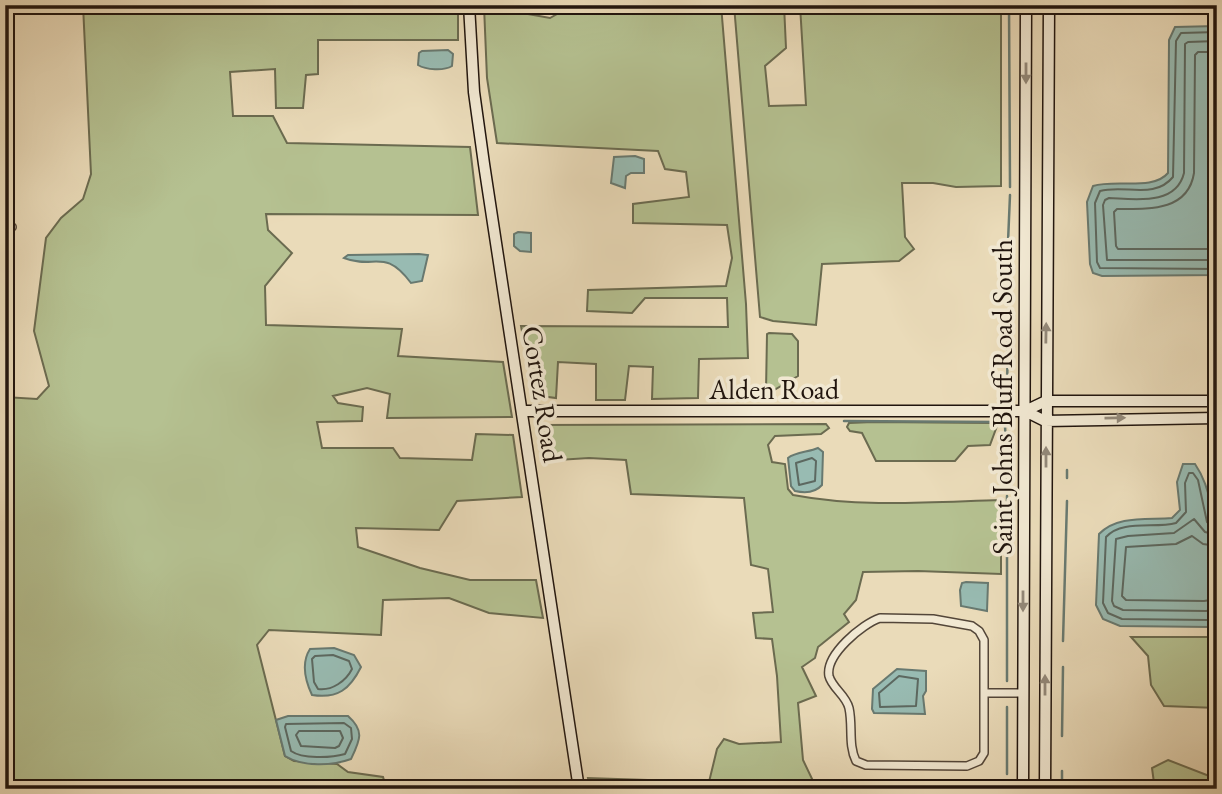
<svg xmlns="http://www.w3.org/2000/svg" width="1222" height="794" font-family="'EB Garamond',serif">
  <style>
    .green { fill: #b5c191; stroke: #6b6b50; stroke-width: 2 }
    .water { fill: #98bbb2; stroke: #687970; stroke-width: 2 }
    .lines { fill: none; stroke-linecap: round; stroke-linejoin: round }
    .shore { stroke: #5c6860; stroke-width: 2 }
    .stream { stroke: #687970; stroke-width: 2.5 }
    .street-casing { stroke: #534639; stroke-width: 10 }
    .secondary-casing { stroke: #21150e; stroke-width: 13 }
    .street { stroke: #f1e8d2; stroke-width: 7 }
    .secondary { stroke: #f1e8d2; stroke-width: 10 }
    .oneway { fill: #93897a }
    .labels { text-anchor: middle; dominant-baseline: central; stroke-width: 7; stroke-linejoin: round; paint-order: stroke }
    .street-label { font-size: 28px; fill: #21150e; stroke: #f1e8d2 }
  </style>
  <rect width="100%" height="100%" fill="#eadbb9"/>
  <filter id="stains"><feTurbulence type="fractalNoise" baseFrequency=".00286" numOctaves="4"/><feColorMatrix values="0 0 0 0 .2 0 0 0 0 .09 0 0 0 0 .02 0 0 0 .5 -.17"/></filter>
  <radialGradient id="worn" r=".72"><stop offset=".6" stop-color="#630" stop-opacity="0"/><stop offset="1" stop-color="#630" stop-opacity=".3"/></radialGradient>
  <path class="green" d="M83,5H458V40H318V74L306,75L303,108H276L275,69L230,72L233,116H273L287,143L470,147L478,215L266,214L268,230L292,253L265,286L266,325L402,329L398,356L503,362L512,417L387,418L390,394L367,388L333,396L338,403L363,407L362,421L317,422L322,448H393L400,458L472,460L476,434L513,435L522,497L457,501L439,530L356,528L358,547L420,568L470,580H536L543,618L489,613L449,598L383,600L381,635L269,630L257,645L285,756L294,761L337,764L348,772L383,777L386,787L287,785L283,789H5V397L37,399L49,386L34,331L46,238L61,218L83,199L91,174Z
    M573,5H721L746,304L748,358L699,359L698,398L652,399L653,367L629,366L625,400H596V364L558,362L556,398L534,395L521,326L728,327L727,298H645L632,313L587,311L588,290L726,286L732,258L727,225L633,223V204L689,197L686,172L665,169L658,151L497,143L487,78L484,6L550,18Z
    M734,5H784L786,48L765,66L769,106L806,105L800,5H1001V186L956,187L933,183H902L905,237L914,249L899,261L822,264L816,325L773,321L760,317Z
    M769,333L792,334L798,341V376L769,393L766,391L767,334Z
    M873,422L994,423L997,426L990,445L968,446L955,461H876L862,433L850,431L847,427L849,423Z
    M826,424L829,428L821,434L775,436L768,445L772,462L785,464L788,489L793,495C861,508 932,502 1001,500V574L918,571L863,572L856,600L844,614L849,622L818,647L815,658L802,667L816,696L798,703L803,760L814,783V789H590L588,778L709,782L717,749L724,739L739,744L781,742L777,676L772,639L756,638L753,613L773,612L768,569L751,565L744,498L631,494L626,460L589,458L542,461L538,425Z
    M1131,637H1217V708L1164,706L1151,685L1148,656Z
    M1168,760L1217,779V789H1174L1154,783L1152,768Z"/>
  <path class="water" d="M1216,26L1217,275L1102,276L1093,273L1090,264L1087,202L1093,186C1116,179 1153,191 1168,173L1169,40L1175,27Z
    M448,50L453,54L452,66C444,71 426,70 418,65L419,53L422,51Z
    M635,156L644,159V173H631L626,176L625,188L611,183L614,157Z
    M518,232L531,233V252L520,251L514,246V234Z
    M419,254L428,255L422,281L411,283C384,247 375,270 344,258L348,255Z
    M818,448L823,452L822,485C815,493 804,493 795,491L791,486L788,458C795,452 809,452 818,448Z
    M1183,464H1195C1222,503 1217,577 1217,624L1209,627L1120,626L1103,619L1096,605L1099,534C1117,515 1147,520 1172,518L1180,510L1177,482Z
    M966,582L988,583L987,611L961,606L960,590L962,583Z
    M334,648L354,655L361,667C350,689 338,699 312,695C305,680 301,663 310,649Z
    M897,669L926,671V691L923,696L925,714L874,713L872,709L873,689Z
    M288,716H348C365,731 360,740 351,759C332,766 303,767 285,756L276,720Z"/>
  <g class="lines">
    <path class="shore" d="M1217,32L1181,33L1176,41L1173,177C1154,200 1125,184 1100,191L1095,203L1097,262L1100,268L1217,269
      M1217,41L1188,42L1185,44L1184,173C1176,206 1135,199 1109,198L1105,200L1103,205L1107,260H1217
      M1217,52H1198L1195,55L1194,173C1188,212 1147,209 1117,209L1114,212L1116,246L1118,249H1217
      M812,458L816,461L815,481L799,485L796,463Z
      M1217,527L1211,526L1207,522L1198,480L1193,473H1189L1185,483L1186,512L1176,523C1155,529 1122,519 1106,537L1103,603L1108,613L1122,619L1207,620L1217,618
      M1217,535L1205,532L1194,519L1174,533L1128,536L1116,539L1112,601L1114,606L1123,610L1206,611L1217,609
      M1217,546L1203,544L1192,536L1176,544L1126,547L1122,596L1126,600L1204,601L1217,599
      M333,655L349,661L352,669C346,681 332,691 318,689L314,682L312,659L315,656Z
      M899,676L918,679L916,706L880,707L879,693Z
      M344,723L351,728L352,739L345,754C331,758 302,759 291,751L285,727L286,724Z
      M299,731H340L343,738L339,746L335,748L301,746L296,735Z"/>
    <path class="stream" d="M1009,5L1010,187
      M1008,242L1010,195
      M1007,266L1008,251
      M1007,399L1008,315
      M844,421L999,422L1004,426
      M1005,424L1007,482
      M1067,478V470
      M1063,641L1067,501
      M1007,681V496
      M1007,707V774
      M1062,736L1063,667
      M1062,771V789
      M1007,789V783"/>
    <defs>
      <path id="street" d="M530,5H559
        M5,227H12
        M880,618L933,619L972,626L979,631L984,640V753L979,761L967,766L866,765L856,761C848,745 853,726 849,708C846,695 832,688 829,676C825,655 862,624 880,618Z
        M984,693H1023"/>
      <path id="secondary" d="M469,5L474,92L484,164L579,789
        M522,411H1025L1046,401H1217
        M1025,411L1045,421L1217,418
        M1023,789L1026,5
        M1045,789L1049,5"/>
    </defs>
    <use href="#street" class="street-casing"/>
    <use href="#secondary" class="secondary-casing"/>
    <use href="#street" class="street"/>
    <use href="#secondary" class="secondary"/>
  </g>
  <defs><path id="oneway-solid" d="M-6-.8H1V-3.2L6.5 0L1 3.2V.8H-6Z" transform="scale(1.75)"/></defs>
  <g class="oneway">
    <use href="#oneway-solid" transform="translate(1026 73) rotate(90)"/>
    <use href="#oneway-solid" transform="translate(1046 333) rotate(-89)"/>
    <use href="#oneway-solid" transform="translate(1115 418) rotate(-1)"/>
    <use href="#oneway-solid" transform="translate(1046 457) rotate(-90)"/>
    <use href="#oneway-solid" transform="translate(1023 601) rotate(90)"/>
    <use href="#oneway-solid" transform="translate(1045 685) rotate(-90)"/>
  </g>
  <g class="labels">
    <g class="street-label">
      <text x="774" y="389">Alden Road</text>
      <text transform="translate(543 394) rotate(81)">Cortez Road</text>
      <text transform="translate(1002 397) rotate(-90)">Saint Johns Bluff Road South</text>
    </g>
  </g>
  <rect width="1222" height="794" fill="none" stroke="#eadbb9" stroke-width="28"/>
  <rect x="7" y="7" width="1208" height="780" fill="none" stroke="#21150e" stroke-width="3.5"/>
  <rect x="14" y="14" width="1194" height="766" fill="none" stroke="#21150e" stroke-width="2"/>
  <rect width="100%" height="100%" filter="url(#stains)"/>
  <rect width="100%" height="100%" fill="url(#worn)"/>
</svg>
